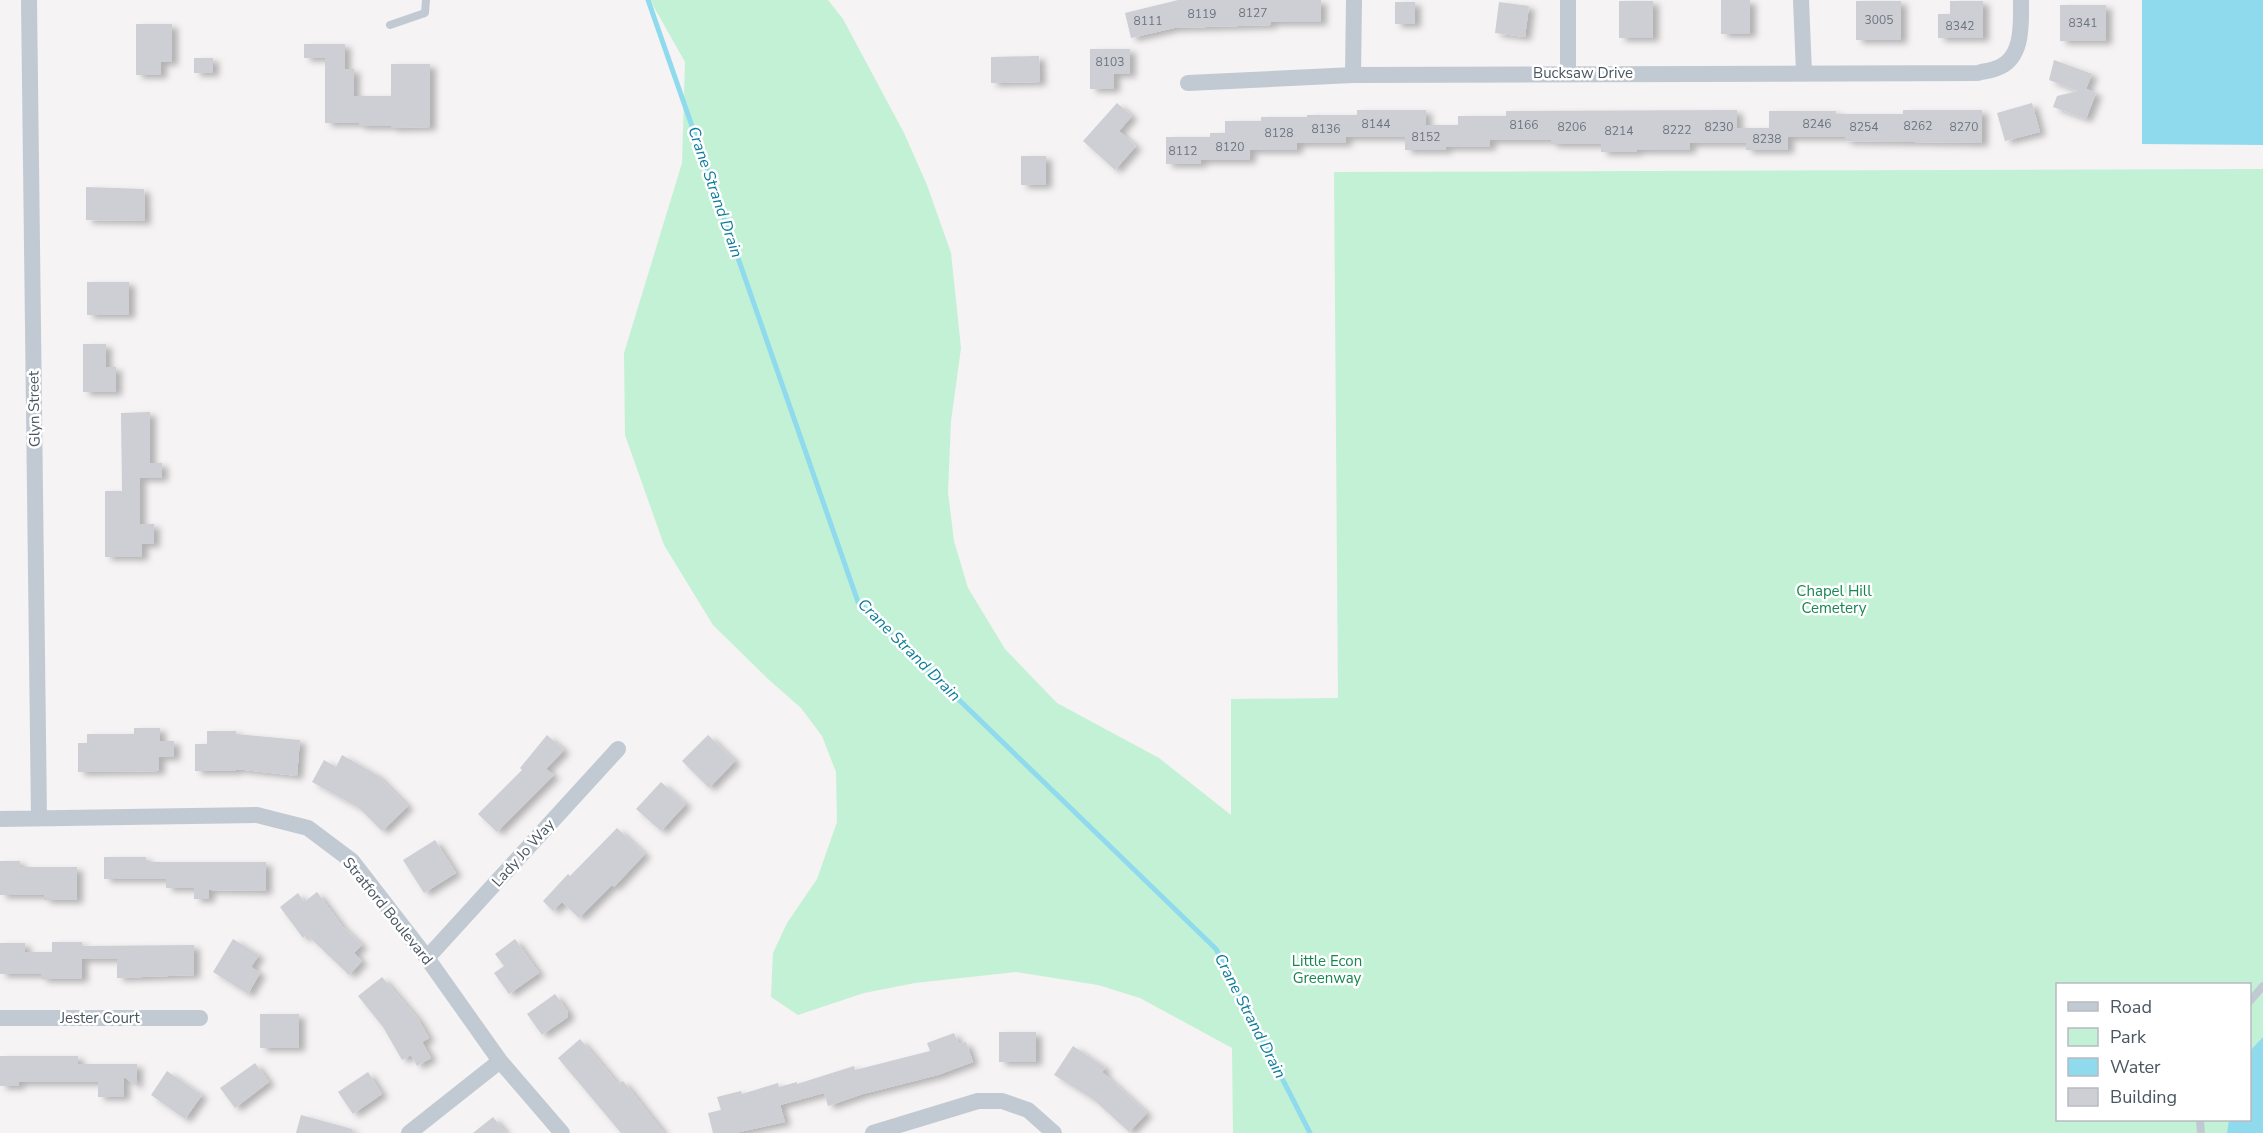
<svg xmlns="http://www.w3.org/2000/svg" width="2263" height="1133" font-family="'Nunito Sans',sans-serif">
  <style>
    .green { fill: #c3f1d5; fill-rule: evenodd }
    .water { fill: #90daee }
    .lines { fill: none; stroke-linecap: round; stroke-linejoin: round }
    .stream { stroke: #90daee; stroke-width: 5 }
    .building { fill: #cdcfd5; filter: url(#shadow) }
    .service { stroke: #c1cad2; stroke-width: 8 }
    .minor { stroke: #c1cad2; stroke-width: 16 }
    .labels { text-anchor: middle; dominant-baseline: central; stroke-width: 5; stroke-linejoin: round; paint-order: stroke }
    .number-label { font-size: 12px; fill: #6b747e }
    .street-label { font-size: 15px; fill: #4a5661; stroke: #fff }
    .park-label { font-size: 15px; fill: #17864f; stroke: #fff }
    .water-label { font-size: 16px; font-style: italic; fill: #0c7c9b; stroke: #fff }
  </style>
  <defs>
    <filter id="shadow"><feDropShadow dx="6" dy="3.5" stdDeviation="3" flood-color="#0004"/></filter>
  </defs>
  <rect width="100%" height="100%" fill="#f5f3f3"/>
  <path class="green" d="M650,0H828L843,19L904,133L927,185L951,253L961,348L951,421L948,492L954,541L968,588L1005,649L1057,703L1159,758L1231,815V699L1338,698L1334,172L2263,169V1133H1233L1232,1048L1140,998L1098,985L1016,972L915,983L864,993L798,1015L771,997L773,953L787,923L817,879L837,822L836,772L822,736L801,708L768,679L713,625L664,545L625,435L624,353L682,163L685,62ZM2058,984H2250V1120H2058Z"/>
  <path class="water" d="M2142,0H2263V145L2142,144Z
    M2263,1037V1133H2227L2229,1120H2250V1051Z"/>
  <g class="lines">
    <path class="stream" d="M648,0L858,602L1216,949L1310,1133"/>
  </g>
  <path class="building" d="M1178,0H1321V22H1271V25L1174,28L1131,38L1125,13Z
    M1721,0H1750V34H1721Z
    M1619,1H1653V38H1619Z
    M1856,1H1901V40H1856Z
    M1950,1H1983V38H1938V14H1950Z
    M1395,2H1415V24H1395Z
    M1499,2L1529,6L1525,37L1495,33Z
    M2060,5H2106V41H2060Z
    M136,24H172V62H161V75H136Z
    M304,44H345V69H354V96H391V64H430V127L391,128V126H359V123H325V58H304Z
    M1090,49H1130V74H1114V89H1090Z
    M1039,56L1040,82L991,83V57Z
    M194,58H213V73H194Z
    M2054,60L2092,74L2086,89L2096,93L2086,119L2053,107L2057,96L2078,91L2049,80Z
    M1117,103L1132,116L1119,131L1136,146L1115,170L1083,141Z
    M2032,103L2040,132L2005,141L1997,113Z
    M1357,110H1426V125H1458V116H1506V111L1737,110V128H1769V111H1836V114H1903V110H1982V143L1845,141V137H1788V150H1746V143H1690V150H1637V152H1601V144H1551V140H1490V147H1446V150H1405V137H1346V143H1297V150H1250V160H1201V164H1166V137H1210V133H1225V121H1261V117H1307V115H1357Z
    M1021,156H1046V185H1021Z
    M86,187L144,189L145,221L86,220Z
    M87,282H129V315H87Z
    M83,344H106V367H116V392H83Z
    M150,412V463H162V478H140V524H154V544H142V557H105V491H122L121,413Z
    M134,728H160V741H174V757H159V771L78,772V743H87V734H134Z
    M207,731H236V734L300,740L297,776L236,769V771H195V744H207Z
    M547,735L564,750L546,769L554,775L497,832L478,814L522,770L520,768Z
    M708,735L735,761L709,788L682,761Z
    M342,755L377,775L408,806L382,831L359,808L312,782L324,760L336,767Z
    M661,782L686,804L661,831L636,809Z
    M617,828L645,854L614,887L612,885L579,918L562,902L553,911L543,901L568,874L570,876Z
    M435,840L456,873L424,893L403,860Z
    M104,857H146V862H266V891L209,890V899H194V888H166V879H104Z
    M0,861H20V867H77V900H44V895H0Z
    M317,892L342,926L362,945L354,953L362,961L349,975L307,935L303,938L280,907L298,893L304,902Z
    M233,939L259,955L251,967L260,973L248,994L213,972Z
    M515,939L539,973L509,994L494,973L504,966L495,954Z
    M52,942H82V946L194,945V975L117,978V959H82V979H41V974H0V943H25V952H52Z
    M382,977L418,1019L429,1038L422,1042L431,1058L417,1066L411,1055L402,1060L383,1027L358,996Z
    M555,994L568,1012V1017L542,1035L527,1014Z
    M260,1014H299V1048H260Z
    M999,1032H1036V1062H999Z
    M954,1033L959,1044L966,1042L973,1062L938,1075L863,1094L828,1106L824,1093L780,1105L785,1122L735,1133H713L708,1113L721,1110L717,1097L741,1091L742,1094L778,1083L779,1087L797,1082V1084L854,1066L855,1070L930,1051L927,1043Z
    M580,1039L618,1084L623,1081L664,1133H621L558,1058Z
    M1073,1046L1106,1068L1102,1072L1147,1113L1129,1132L1094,1100L1054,1075Z
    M0,1056H78V1064H137V1086L124,1077V1097H98V1082H19V1086H0Z
    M255,1063L269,1082L235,1108L220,1088Z
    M167,1071L202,1095L185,1119L151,1095Z
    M368,1072L382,1094L353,1114L338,1092Z
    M301,1115L352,1129V1133H296Z
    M493,1117L506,1133H473Z"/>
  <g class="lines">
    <path class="service" d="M390,25L425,13L426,0
      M2250,1001L2263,986
      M2200,1120L2201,1133"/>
    <path class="minor" d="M29,0L39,818
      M1568,0V73
      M1801,0L1804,73
      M1353,75L1354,0
      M1188,83L1353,75L1978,73C1984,71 1991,71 1997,68C2024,59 2021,22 2021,0
      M0,819L257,815L308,828L352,861L427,958L500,1061L562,1133
      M427,958L618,749
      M0,1018H200
      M409,1133L500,1061
      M873,1133L978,1101H1002L1028,1110L1054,1133"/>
  </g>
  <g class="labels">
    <g class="number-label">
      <text x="1253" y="13">8127</text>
      <text x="1202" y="14">8119</text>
      <text x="1879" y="20">3005</text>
      <text x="1148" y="21">8111</text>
      <text x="2083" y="23">8341</text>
      <text x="1960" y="26">8342</text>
      <text x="1110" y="62">8103</text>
      <text x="1376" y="124">8144</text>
      <text x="1817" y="124">8246</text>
      <text x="1524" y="125">8166</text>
      <text x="1918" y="126">8262</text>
      <text x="1572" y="127">8206</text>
      <text x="1719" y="127">8230</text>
      <text x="1864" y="127">8254</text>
      <text x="1964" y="127">8270</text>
      <text x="1326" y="129">8136</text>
      <text x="1677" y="130">8222</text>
      <text x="1619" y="131">8214</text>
      <text x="1279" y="133">8128</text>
      <text x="1426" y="137">8152</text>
      <text x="1767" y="139">8238</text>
      <text x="1230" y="147">8120</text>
      <text x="1183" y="151">8112</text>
    </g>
    <g class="street-label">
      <text x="1583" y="73">Bucksaw Drive</text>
      <text transform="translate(34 409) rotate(-91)">Glyn Street</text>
      <text transform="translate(523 853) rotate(-48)">Lady Jo Way</text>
      <text transform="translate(388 911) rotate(51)">Stratford Boulevard</text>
      <text x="100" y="1018">Jester Court</text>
    </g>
    <g class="park-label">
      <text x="1834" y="591">Chapel Hill<tspan x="1834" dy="17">Cemetery</tspan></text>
      <text x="1327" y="961">Little Econ<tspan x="1327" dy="17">Greenway</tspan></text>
    </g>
    <g class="water-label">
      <text transform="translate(715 192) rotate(71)">Crane Strand Drain</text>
      <text transform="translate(909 650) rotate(45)">Crane Strand Drain</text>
      <text transform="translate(1250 1016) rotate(63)">Crane Strand Drain</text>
    </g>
  </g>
  <rect x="2056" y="983" width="195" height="138" fill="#ffffff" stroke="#b7bbc0" stroke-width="1.5"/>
  <rect x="2068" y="1002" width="30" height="9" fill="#c1cad2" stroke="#b7bbc0" stroke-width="1.5"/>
  <text x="2110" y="1013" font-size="18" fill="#4a5661">Road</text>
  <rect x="2068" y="1028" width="30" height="18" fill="#c3f1d5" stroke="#b7bbc0" stroke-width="1.5"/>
  <text x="2110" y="1043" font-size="18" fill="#4a5661">Park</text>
  <rect x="2068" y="1058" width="30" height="18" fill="#90daee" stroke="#b7bbc0" stroke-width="1.5"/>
  <text x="2110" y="1073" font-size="18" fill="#4a5661">Water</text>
  <rect x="2068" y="1088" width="30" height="18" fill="#cdcfd5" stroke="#b7bbc0" stroke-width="1.5"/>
  <text x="2110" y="1103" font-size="18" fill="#4a5661">Building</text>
</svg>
